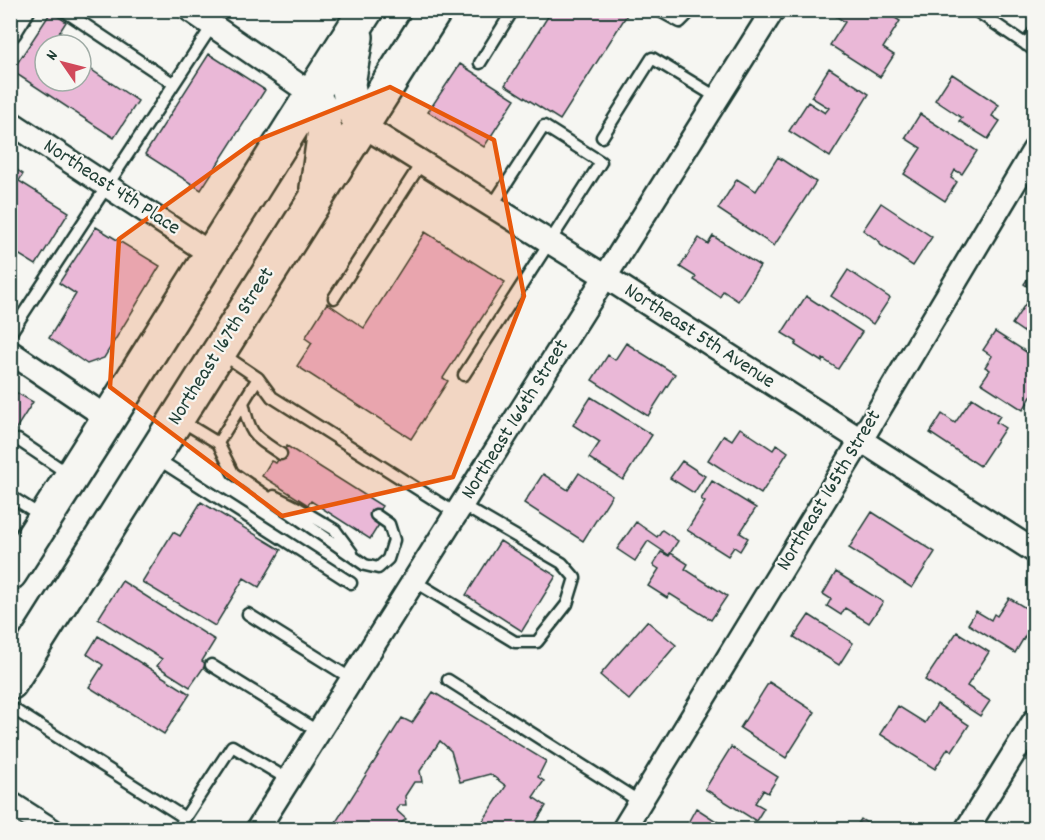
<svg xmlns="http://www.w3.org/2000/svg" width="1045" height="840" font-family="Dekko,sans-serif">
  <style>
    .building { fill: #eab8d7; stroke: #1f3d34; stroke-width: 1.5 }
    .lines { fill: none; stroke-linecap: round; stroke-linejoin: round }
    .lane-casing { stroke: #1f3d34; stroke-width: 15 }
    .street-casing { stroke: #1f3d34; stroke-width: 27 }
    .primary-casing { stroke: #1f3d34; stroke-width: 38 }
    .lane { stroke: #f6f6f2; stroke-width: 10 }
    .street { stroke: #f6f6f2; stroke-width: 22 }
    .primary { stroke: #f6f6f2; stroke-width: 33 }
    .marked { fill: #e8590c; fill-opacity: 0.2; stroke: #e8590c; stroke-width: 4.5; stroke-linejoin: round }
    .labels { text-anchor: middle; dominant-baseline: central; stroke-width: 4.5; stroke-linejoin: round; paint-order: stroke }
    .street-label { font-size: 21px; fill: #1f3d34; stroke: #f6f6f2 }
  </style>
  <rect width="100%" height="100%" fill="#f6f6f2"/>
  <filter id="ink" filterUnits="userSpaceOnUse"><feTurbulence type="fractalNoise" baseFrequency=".0167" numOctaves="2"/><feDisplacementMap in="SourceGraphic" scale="12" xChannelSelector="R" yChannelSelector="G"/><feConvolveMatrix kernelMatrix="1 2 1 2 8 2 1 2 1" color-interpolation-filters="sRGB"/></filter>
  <g filter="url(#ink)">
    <path class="building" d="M552,10H630L560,120L505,85Z
      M833,10H883L900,21L883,48L894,55L880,77L830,45L845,22L831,13Z
      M51,12L66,22L52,44L54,45H45V81H81V63L138,101L114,138L12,71Z
      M209,54L265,90L201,190L145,154Z
      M460,64L515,99L484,147L428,112Z
      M829,68L869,94L830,157L789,131L808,102L825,113L829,108L811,97Z
      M952,74L999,105L992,116L1000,121L988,139L959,121L962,118L935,100Z
      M920,114L977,151L962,174L955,170L951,178L957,182L945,201L904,174L921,148L905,138Z
      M778,157L816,182L774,246L718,209L737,179L756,191Z
      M11,166L23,174L19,181L69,212L36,265L10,249Z
      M881,203L932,237L913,266L879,244L880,242L863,230Z
      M96,227L160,266L104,358L87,364L49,338L76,294L59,283Z
      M425,232L505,282L443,378L448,381L411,439L297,366L312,343L305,338L327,303L364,328Z
      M713,236L760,266L738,301L723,291L720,297L694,280L696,277L680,267L699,238L708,244Z
      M848,270L890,298L873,324L831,296Z
      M1033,271L1034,272V339L1012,324L1034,291L1024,284Z
      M806,296L862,332L838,369L823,359L822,362L795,345L797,342L782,333Z
      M995,332L1034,357V392L1023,410L981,383L990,370L985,367L992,356L983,350Z
      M626,343L675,374L648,416L592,380L608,355L615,360Z
      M10,389L33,402L10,438Z
      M591,397L652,435L623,480L589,458L600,442L573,425Z
      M972,398L1000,416L996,422L1005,428L980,466L930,433L942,414L955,423Z
      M740,428L773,450L777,444L788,452L761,494L708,460L724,435L732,440Z
      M287,446L382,506L373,519L380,523L370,539L311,501L308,505L262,476L271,461L276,463Z
      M682,461L705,476L694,493L670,478Z
      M579,473L612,495L583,541L524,503L543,474L568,490Z
      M712,481L756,508L740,533L748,538L740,551L734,547L728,556L687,530L705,502L701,499Z
      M201,502L281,550L259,587L244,578L215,626L142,582L173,532L180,536Z
      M872,512L935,552L912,588L849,548Z
      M636,522L657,537L662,530L678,541L669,555L648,541L635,561L617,549Z
      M500,541L556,576L522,631L466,595Z
      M661,552L669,556L671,553L688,564L685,569L727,596L711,620L670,594L667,598L648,586L659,569L653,565Z
      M836,572L883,602L869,623L845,608L841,615L827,606L831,599L823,594Z
      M122,581L215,640L202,661L206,664L190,687L157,666L162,659L98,619Z
      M1009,598L1034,613V621L1015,653L968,624L976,611L991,620L994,614L997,616Z
      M809,615L853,643L839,665L794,637Z
      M647,621L676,645L629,700L600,675Z
      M957,632L989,652L967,686L990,701L980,716L925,680Z
      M98,636L190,694L164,734L89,687L103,665L87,654Z
      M769,682L815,712L786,758L740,728Z
      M433,692L546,761L538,777L544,781L533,797L546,806L531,830H477L506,786L490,774L460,782L451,751L440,741L420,771L422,782H414L405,796L406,805H399L396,810L406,819L393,830H340L334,825L402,718L412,723Z
      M937,704L969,725L952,751L948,748L935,769L880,734L898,706L925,723Z
      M731,747L778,777L768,793L763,790L755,803L764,808L756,821L705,789Z
      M696,808L730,830H684Z
      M861,819L877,830H854Z"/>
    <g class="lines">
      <defs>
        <path id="lane" d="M63,10L174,84
          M658,10L680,22L692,10
          M975,10L1034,50
          M1026,45L1034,32
          M480,63L513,10
          M602,137L652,58L718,98
          M334,298L422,162
          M10,334L212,26
          M464,375L601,162L544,126L492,206
          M258,378L272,397L457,514
          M243,402C250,436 254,436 281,454
          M180,420L218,443L258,378L221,353
          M18,440L70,475
          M218,443L233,473L365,565L378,568L388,559L394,540L389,524L376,515
          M156,458L351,583
          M10,496L43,517
          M274,496L298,508L335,530L352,553
          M414,581L515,642H537L567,604L575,578L562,563L462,505
          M248,614L352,679
          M211,665L319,732
          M448,680L640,802
          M10,707L185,818
          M177,830L232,746L289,780"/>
        <path id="street" d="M190,10L313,95
          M10,31L23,10
          M10,122L211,254
          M362,125L606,277L1034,551
          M10,352L109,419
          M10,803L52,830
          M257,830L773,10
          M623,830L861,440L1034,150
          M966,830L1034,721"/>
        <path id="primary" d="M356,37L348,84L352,108L362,125
          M313,95L320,108L325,129L317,188
          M10,573C130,387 246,197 366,10
          M10,683L435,10"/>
      </defs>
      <use href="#lane" class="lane-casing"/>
      <use href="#street" class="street-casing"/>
      <use href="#primary" class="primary-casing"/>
      <use href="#lane" class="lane"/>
      <use href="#street" class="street"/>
      <use href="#primary" class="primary"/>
    </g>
  </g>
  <path class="marked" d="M390,87L494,140L524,296L453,477L282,516L110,387L119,239L255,141Z"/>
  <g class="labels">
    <g class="street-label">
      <text transform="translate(111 188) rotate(33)">Northeast 4th Place</text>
      <text transform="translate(699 337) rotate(33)">Northeast 5th Avenue</text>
      <text transform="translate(222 347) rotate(-58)">Northeast 167th Street</text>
      <text transform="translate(516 420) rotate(-58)">Northeast 166th Street</text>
      <text transform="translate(830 491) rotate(-59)">Northeast 165th Street</text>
    </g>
  </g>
  <rect width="1045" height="840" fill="none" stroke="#f6f6f2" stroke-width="36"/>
  <rect x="18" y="18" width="1009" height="804" fill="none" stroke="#1f3d34" stroke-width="2" filter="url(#ink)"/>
  <g transform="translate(63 63) rotate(305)"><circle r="28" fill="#f6f6f2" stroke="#a0aca6" stroke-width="1.5"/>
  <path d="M0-4.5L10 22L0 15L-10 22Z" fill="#d1495b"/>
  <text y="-9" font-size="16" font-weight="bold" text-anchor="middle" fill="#1f3d34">N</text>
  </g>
</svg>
